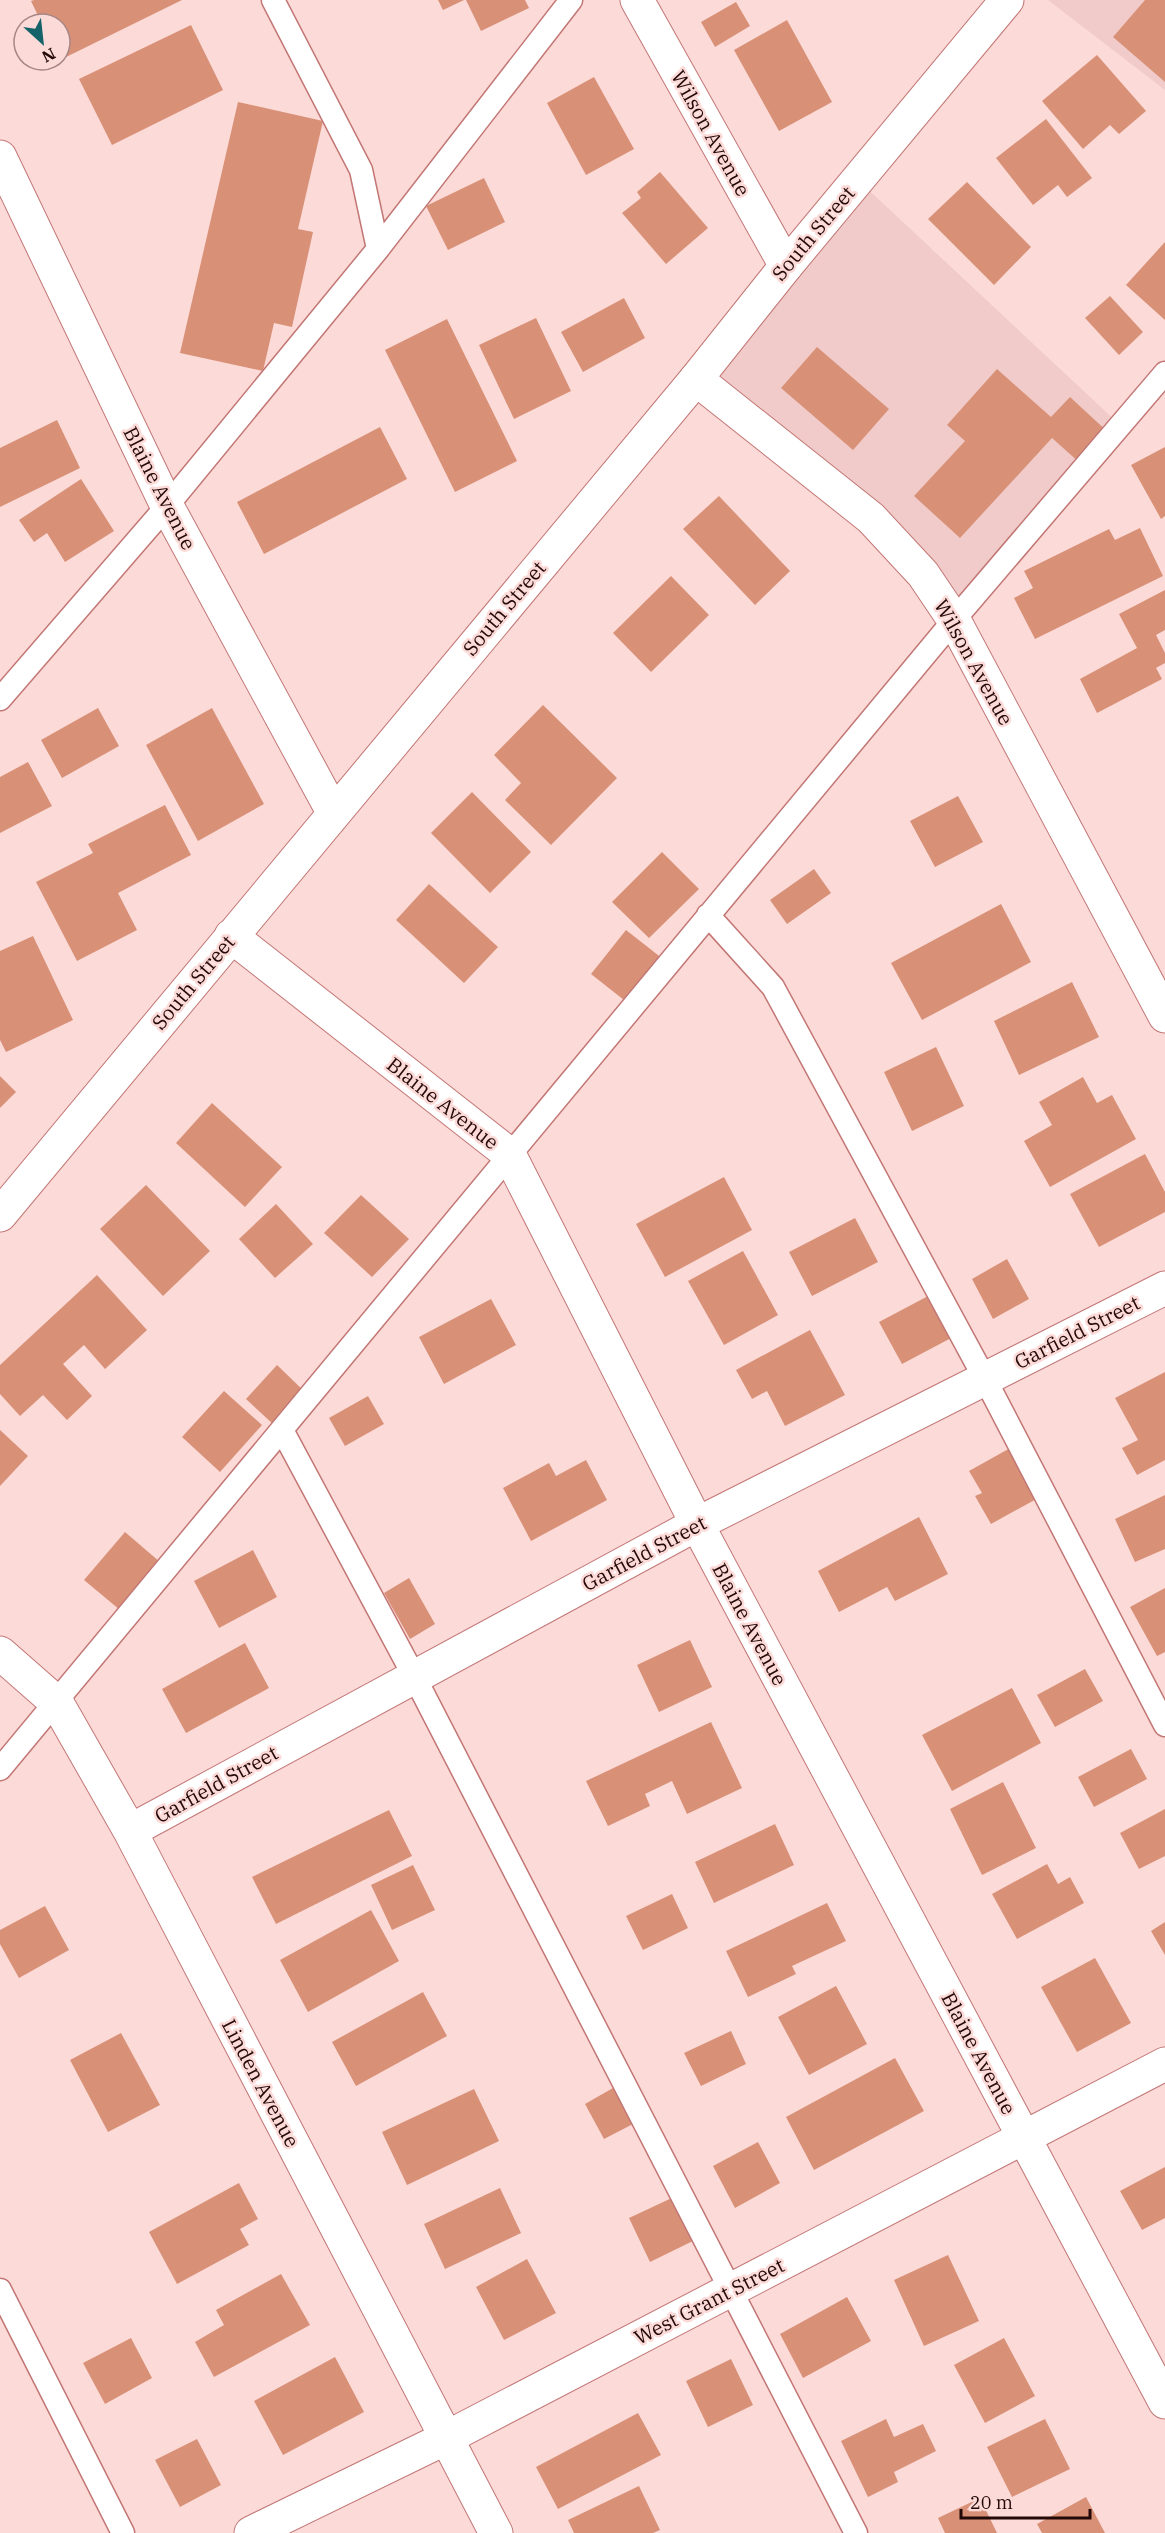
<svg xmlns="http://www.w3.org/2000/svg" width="1165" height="2533" font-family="'IBM Plex Serif',serif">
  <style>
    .built { fill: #f0cbc9 }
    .building { fill: #d89177 }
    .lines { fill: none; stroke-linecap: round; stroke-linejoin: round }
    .service-casing { stroke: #c27775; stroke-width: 25 }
    .minor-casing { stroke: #c27775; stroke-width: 35 }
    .tertiary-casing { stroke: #c27775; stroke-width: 35 }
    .service { stroke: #fff; stroke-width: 22 }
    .minor { stroke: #fff; stroke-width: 33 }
    .tertiary { stroke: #fff; stroke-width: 33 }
    .labels { text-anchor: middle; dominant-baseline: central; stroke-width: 5; stroke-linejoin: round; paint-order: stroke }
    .street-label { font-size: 20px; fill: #240909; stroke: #fcdad8 }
  </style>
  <rect width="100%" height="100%" fill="#fcdad8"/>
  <path class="built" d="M1048,0H1165V90Z
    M858,180L1120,425L954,620L923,574L696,379Z"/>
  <path class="building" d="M34,0H182L60,60V24H42L31,1Z
    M438,0H464L443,10Z
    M466,0H525L529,8L481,31Z
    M1145,0H1165V82L1113,37Z
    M736,2L750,26L715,47L701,22Z
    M787,20L832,102L779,131L734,50Z
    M191,25L223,90L112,145L79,79Z
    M1097,55L1146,111L1119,134L1110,125L1083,149L1042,101Z
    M594,77L634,149L586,175L547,103Z
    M238,102L323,121L298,229L313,232L292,327L274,323L263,371L180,353Z
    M1046,119L1092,178L1067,197L1058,185L1033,205L996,158Z
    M660,172L708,228L666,264L622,213L641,198L637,192Z
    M484,178L505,222L448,250L426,206Z
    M967,182L1031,247L994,285L928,219Z
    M1165,242V320L1126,285Z
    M1110,296L1143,332L1119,355L1085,318Z
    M624,298L645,338L583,372L561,332Z
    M536,318L571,391L514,419L479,345Z
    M447,319L517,461L455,492L385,350Z
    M817,347L889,409L853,450L781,388Z
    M997,369L1051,417L1070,397L1110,434L1081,464L1052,438L960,538L914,496L965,441L947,425Z
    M57,420L80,468L0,507V448Z
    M380,427L407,479L264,554L237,502Z
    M1165,447V516L1161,519L1131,465Z
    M81,479L114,531L65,562L47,533L34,542L19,520Z
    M719,496L790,571L755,605L683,529Z
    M1140,528L1163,576L1035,639L1014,598L1033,588L1024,571L1109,529L1115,540Z
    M671,576L709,615L651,672L613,633Z
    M1165,590V630L1156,635L1165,653V663L1156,668L1162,679L1097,713L1080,679L1137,648L1119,614Z
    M543,705L617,778L551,845L505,800L521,783L494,755Z
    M98,708L119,746L62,778L41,740Z
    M212,708L264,804L198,841L146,745Z
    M28,762L52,806L0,833V777Z
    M472,792L531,852L490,893L431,833Z
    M958,796L983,842L935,867L910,821Z
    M165,805L191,855L118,893L137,930L77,961L36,882L93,853L88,844Z
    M662,852L699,889L649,938L612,902Z
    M814,869L831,893L787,924L770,900Z
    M429,884L498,947L464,983L396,920Z
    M1001,904L1031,962L922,1020L891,963Z
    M626,930L663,959L629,1004L591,974Z
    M33,936L73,1020L6,1052L0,1040V951Z
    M1072,982L1099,1037L1019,1075L994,1021Z
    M936,1047L964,1106L912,1131L884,1072Z
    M0,1076L16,1092L0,1108Z
    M1083,1077L1097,1103L1112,1095L1136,1139L1050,1187L1024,1141L1052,1125L1039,1102Z
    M212,1103L282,1167L245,1207L176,1143Z
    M1145,1154L1165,1192V1212L1099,1247L1070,1194Z
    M724,1177L752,1230L665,1277L636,1224Z
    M146,1185L210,1251L163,1296L100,1229Z
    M361,1195L409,1239L372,1277L324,1233Z
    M276,1204L313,1244L275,1278L239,1239Z
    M855,1218L878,1262L812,1296L789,1252Z
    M743,1251L778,1315L724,1345L688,1281Z
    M1007,1259L1029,1299L993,1319L972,1279Z
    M97,1275L147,1330L105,1369L84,1345L63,1364L92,1396L67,1420L43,1395L20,1416L0,1394V1365Z
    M930,1295L953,1337L902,1364L879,1322Z
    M491,1299L516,1345L444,1384L419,1337Z
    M810,1330L845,1395L785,1426L767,1391L752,1399L736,1370Z
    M277,1365L305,1392L274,1425L246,1399Z
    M1165,1372V1460L1137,1475L1122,1448L1138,1440L1115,1398Z
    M224,1391L262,1425L220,1472L182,1437Z
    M368,1396L384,1424L345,1446L329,1418Z
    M0,1430L28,1456L0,1486Z
    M1012,1447L1040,1497L991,1524L975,1496L982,1493L969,1471Z
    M586,1460L607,1500L531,1541L503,1488L549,1463L556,1476Z
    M1165,1495V1549L1135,1562L1115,1519Z
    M919,1517L948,1574L895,1601L887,1587L839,1612L818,1571Z
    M125,1532L160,1562L120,1610L84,1580Z
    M253,1550L277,1597L219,1628L194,1581Z
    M409,1578L435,1624L410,1639L384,1593Z
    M1165,1588V1652L1157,1656L1130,1607Z
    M690,1640L712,1687L659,1712L637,1665Z
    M245,1643L269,1688L186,1733L162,1689Z
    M1085,1669L1103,1701L1055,1727L1037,1695Z
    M1012,1688L1041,1743L952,1791L922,1735Z
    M711,1722L742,1788L687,1814L672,1781L645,1794L650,1806L608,1826L586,1781Z
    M1131,1749L1147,1779L1094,1807L1078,1777Z
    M1003,1782L1036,1848L982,1875L950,1809Z
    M1165,1809V1856L1139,1869L1120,1833Z
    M389,1810L412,1856L276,1924L252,1877Z
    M775,1824L794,1865L714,1903L695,1862Z
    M1047,1864L1058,1884L1070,1877L1084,1903L1017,1939L992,1894Z
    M413,1865L435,1910L392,1930L371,1885Z
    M672,1894L688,1928L643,1950L626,1916Z
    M827,1903L846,1941L792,1966L796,1974L748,1997L726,1951Z
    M45,1906L69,1950L19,1978L0,1944V1930Z
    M371,1910L399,1961L308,2012L280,1960Z
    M1165,1922V1955L1151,1931Z
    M1095,1958L1131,2023L1077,2052L1041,1987Z
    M836,1986L867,2044L809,2075L778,2017Z
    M423,1992L447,2036L356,2086L332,2042Z
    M731,2031L746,2064L701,2086L684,2053Z
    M121,2033L160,2105L108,2132L70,2060Z
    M895,2058L924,2111L814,2170L786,2117Z
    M613,2088L633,2124L604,2139L585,2104Z
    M474,2089L499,2141L407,2185L382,2132Z
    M758,2142L780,2183L735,2208L713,2166Z
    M1165,2167V2218L1142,2230L1120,2191Z
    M239,2183L258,2219L240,2229L249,2245L177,2284L149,2232Z
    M500,2188L521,2233L445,2269L424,2224Z
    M676,2196L697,2239L650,2262L629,2218Z
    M948,2255L979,2321L924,2346L894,2280Z
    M527,2259L556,2313L504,2340L476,2287Z
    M281,2274L310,2325L214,2377L195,2342L224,2325L216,2310Z
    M847,2297L871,2341L803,2378L780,2334Z
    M131,2338L152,2378L105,2404L83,2363Z
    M1004,2338L1035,2396L985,2423L954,2365Z
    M335,2357L364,2412L283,2455L254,2401Z
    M731,2359L753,2405L708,2427L686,2381Z
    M638,2413L661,2455L558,2509L536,2467Z
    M886,2419L894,2437L923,2424L936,2451L894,2472L898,2482L868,2497L841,2441Z
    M1045,2419L1070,2469L1012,2497L987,2447Z
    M197,2439L221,2485L180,2507L155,2460Z
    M639,2486L660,2530L653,2533H574L568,2520Z
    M1086,2497L1105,2533H1042L1037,2524Z
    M980,2498L997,2533H945L938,2518Z"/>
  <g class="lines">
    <defs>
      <path id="service" d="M273,0L361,170L378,249
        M0,699L167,506L378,249L571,0
        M708,915L773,987L985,1379L1165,1725
        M282,1430L414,1676L856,2533
        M0,1769L954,620L1165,373
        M0,2290L123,2533"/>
      <path id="minor" d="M637,0L786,266
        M0,157L167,506L333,812
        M696,379L871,518L923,574L954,620L1165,1016
        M231,936L509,1154L697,1524L1165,2402
        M0,1653L57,1703L130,1831L496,2533
        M130,1831L697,1524L1165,1288
        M251,2533L446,2438L1165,2064"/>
      <path id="tertiary" d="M0,1215L696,379L786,266L1007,0"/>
    </defs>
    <use href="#service" class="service-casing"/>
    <use href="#minor" class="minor-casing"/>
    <use href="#tertiary" class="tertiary-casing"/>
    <use href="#service" class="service"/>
    <use href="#minor" class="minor"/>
    <use href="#tertiary" class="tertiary"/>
  </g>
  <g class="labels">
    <g class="street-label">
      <text transform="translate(711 133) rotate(61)">Wilson Avenue</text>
      <text transform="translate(813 233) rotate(-50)">South Street</text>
      <text transform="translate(160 488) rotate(63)">Blaine Avenue</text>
      <text transform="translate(504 608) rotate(-50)">South Street</text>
      <text transform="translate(974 662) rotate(61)">Wilson Avenue</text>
      <text transform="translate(193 982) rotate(-50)">South Street</text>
      <text transform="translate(443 1103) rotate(38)">Blaine Avenue</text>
      <text transform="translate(1077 1332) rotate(-27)">Garfield Street</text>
      <text transform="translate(644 1553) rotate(-28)">Garfield Street</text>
      <text transform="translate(750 1624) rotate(62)">Blaine Avenue</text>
      <text transform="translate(216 1784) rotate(-29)">Garfield Street</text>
      <text transform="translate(979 2053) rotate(62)">Blaine Avenue</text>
      <text transform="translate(261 2083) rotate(62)">Linden Avenue</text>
      <text transform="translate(709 2301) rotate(-27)">West Grant Street</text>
    </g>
  </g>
  <g transform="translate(42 42) rotate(153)"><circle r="28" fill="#fcdad8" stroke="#a68685" stroke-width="1.5"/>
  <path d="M0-4.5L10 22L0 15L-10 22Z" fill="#136368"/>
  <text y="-9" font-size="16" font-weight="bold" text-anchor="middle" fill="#240909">N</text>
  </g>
  <path d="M961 2509v9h129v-9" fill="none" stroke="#240909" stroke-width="3"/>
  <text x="970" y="2509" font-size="18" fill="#240909" stroke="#fcdad8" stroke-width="4.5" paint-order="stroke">20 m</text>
</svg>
